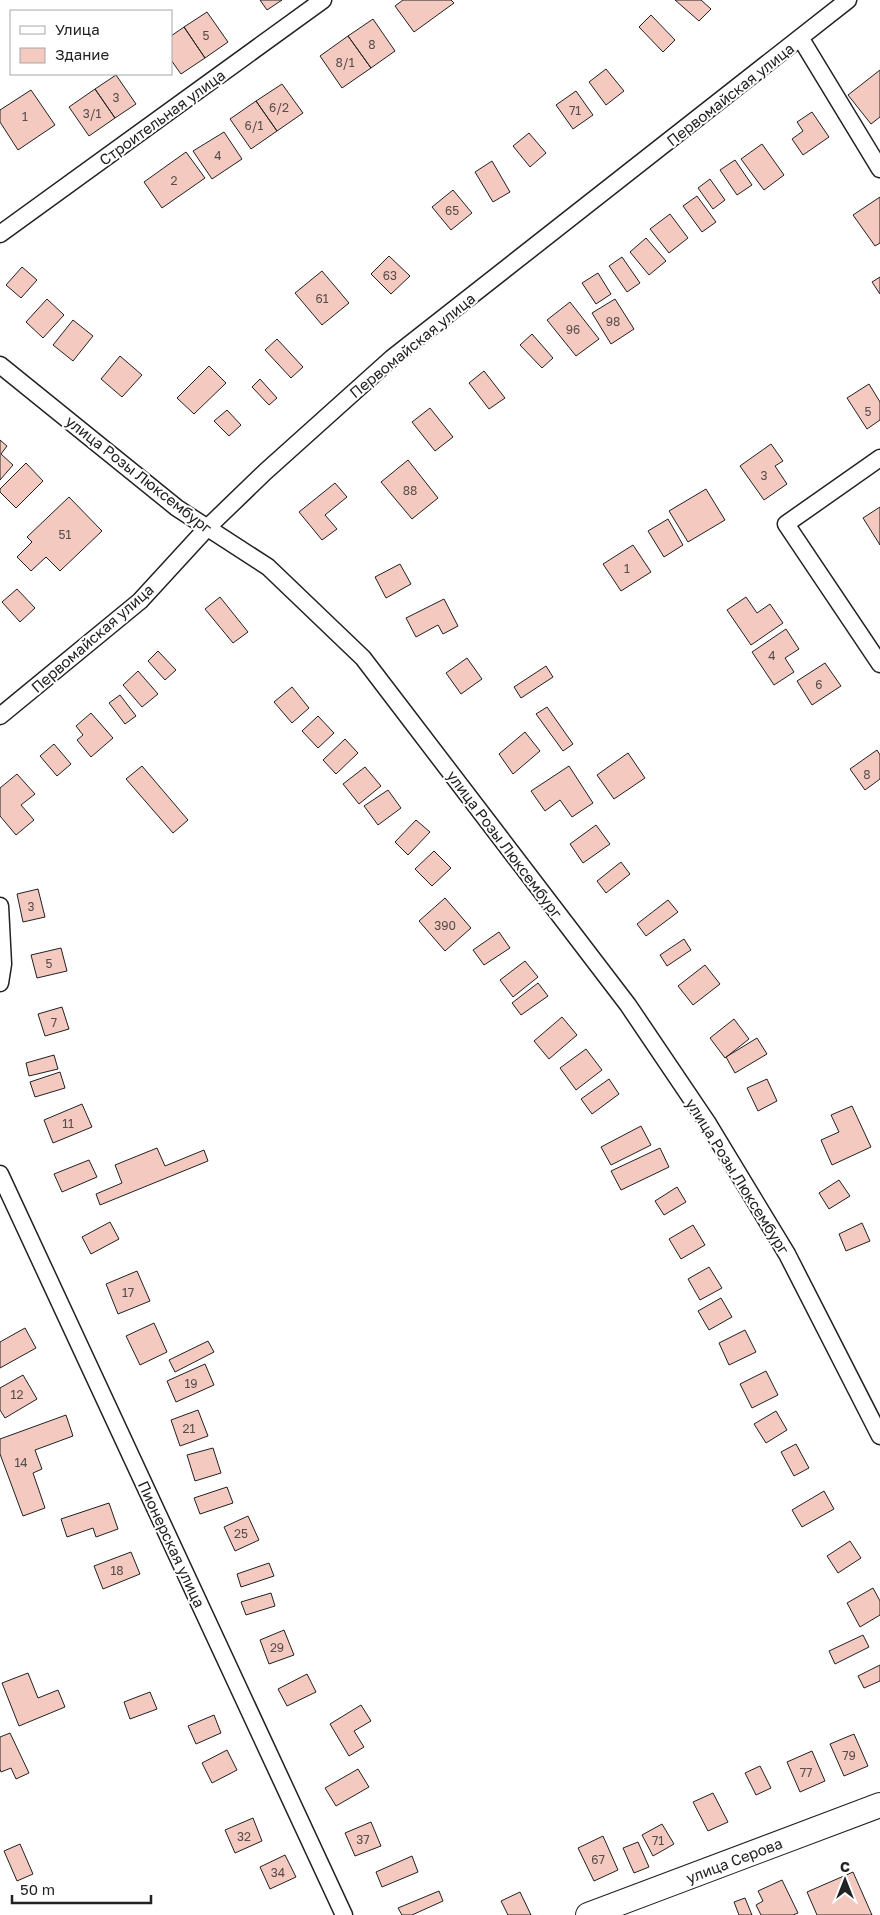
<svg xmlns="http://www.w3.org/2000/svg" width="880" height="1915" font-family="'Golos Text',sans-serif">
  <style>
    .building { fill: #f3c9c0; stroke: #222 }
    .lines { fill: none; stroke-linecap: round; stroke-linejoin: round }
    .street-casing { stroke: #222; stroke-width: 19 }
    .secondary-casing { stroke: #222; stroke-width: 26 }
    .street { stroke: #fff; stroke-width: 16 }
    .secondary { stroke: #fff; stroke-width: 24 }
    .labels { text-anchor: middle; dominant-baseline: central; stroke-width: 4; stroke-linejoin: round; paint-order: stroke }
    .number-label { font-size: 12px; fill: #564c4a }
    .street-label { font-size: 15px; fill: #222; stroke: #fff }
  </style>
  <rect width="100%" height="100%" fill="#fff"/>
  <path class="building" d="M260,0H282L267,10Z
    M403,0H451L454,3L414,32L395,6Z
    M675,0H701L711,9L699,21Z
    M207,12L228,42L205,58L184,27Z
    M651,15L675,40L663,52L639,27Z
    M373,19L395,51L371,68L348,36Z
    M184,27L205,58L181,74L171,60V36Z
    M348,36L371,68L342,88L320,56Z
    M606,69L624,91L606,105L589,82Z
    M880,70V117L871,124L848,95Z
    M116,75L136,104L115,118L95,89Z
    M282,84L303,113L277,131L256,101Z
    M95,89L115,118L89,136L69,107Z
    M31,90L55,125L18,150L0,122V110Z
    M576,91L593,115L573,129L556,105Z
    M256,101L277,131L251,149L230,119Z
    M812,112L829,137L803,155L792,139L803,131L797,122Z
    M224,132L242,159L212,179L193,151Z
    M529,133L546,153L530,167L513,146Z
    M762,144L784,175L764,190L741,159Z
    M186,152L205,178L162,208L144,182Z
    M735,160L752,185L737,195L720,170Z
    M492,161L510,192L493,202L475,172Z
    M710,179L725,200L713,209L698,188Z
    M453,190L472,213L451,230L432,207Z
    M697,196L716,222L702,232L683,206Z
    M880,197V243L875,246L853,215Z
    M670,214L688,238L669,253L650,229Z
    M646,238L666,261L649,275L630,252Z
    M389,256L410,276L391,294L371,274Z
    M622,257L640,283L627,292L609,266Z
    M22,267L37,280L21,298L6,285Z
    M322,271L349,303L322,325L295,293Z
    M598,273L611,294L596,304L582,283Z
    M880,277V294L872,282Z
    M47,299L64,315L43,338L26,322Z
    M615,299L634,329L611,344L592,313Z
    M570,302L599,339L576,356L547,320Z
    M73,320L93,336L73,361L53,345Z
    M532,334L553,358L542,368L520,345Z
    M277,339L303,367L291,378L265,350Z
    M120,356L142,375L122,397L101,379Z
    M209,366L226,383L194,414L177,398Z
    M484,371L505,398L489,409L469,383Z
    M260,379L277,398L269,405L252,387Z
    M869,384L880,402V420L867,429L847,398Z
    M430,408L453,437L435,451L412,422Z
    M227,410L241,425L229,436L214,421Z
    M0,440L7,446L1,454L13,465L0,480Z
    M771,444L783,461L775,466L787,484L764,500L740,466Z
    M408,460L438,498L412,519L381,482Z
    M26,463L43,481L16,508L0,492V489Z
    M335,483L347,497L325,515L337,529L322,540L299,512Z
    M706,489L725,520L688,542L669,511Z
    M69,497L102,531L60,571L46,557L31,571L17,557L32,542L27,537Z
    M880,507V545L863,518Z
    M668,519L683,545L664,557L648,531Z
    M633,545L651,572L621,591L603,564Z
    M400,564L411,584L386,598L375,577Z
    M17,589L35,608L20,622L2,602Z
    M220,597L248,632L233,643L205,609Z
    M746,597L757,613L770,604L783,623L751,645L727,610Z
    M444,599L458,626L443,634L438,625L416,637L406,618Z
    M786,629L799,649L785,658L794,672L774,685L752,652Z
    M158,651L176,670L165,680L148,661Z
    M467,658L482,679L461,694L446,673Z
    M825,663L841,686L812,705L797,681Z
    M546,666L553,677L521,698L514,687Z
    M138,671L158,694L142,707L123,685Z
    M292,687L309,708L292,723L274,702Z
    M120,695L136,716L125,724L109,703Z
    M547,707L573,744L563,751L536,714Z
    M91,713L113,738L91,757L77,740L83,735L76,726Z
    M318,716L334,733L318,748L302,731Z
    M525,732L540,751L513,774L499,754Z
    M345,739L358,753L336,774L323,760Z
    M54,744L71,764L57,776L40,756Z
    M877,750L880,755V779L865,790L850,769Z
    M628,753L645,778L614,799L597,775Z
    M142,766L188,820L173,833L126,779Z
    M569,766L593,803L572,817L560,800L545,811L531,791Z
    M365,767L381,786L359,804L343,784Z
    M17,774L35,794L21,805L34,820L16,835L0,816V788Z
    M388,790L401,808L378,825L364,806Z
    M416,820L430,832L408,855L395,842Z
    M596,825L610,844L583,863L570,844Z
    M434,851L451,868L432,886L415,869Z
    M621,862L630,874L606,893L597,881Z
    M38,889L45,917L23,922L17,894Z
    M445,898L471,928L445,951L419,921Z
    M668,900L678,912L646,936L637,924Z
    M499,932L510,948L484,965L473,950Z
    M684,939L691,950L667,966L660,955Z
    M61,948L67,971L37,978L31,955Z
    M525,961L538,977L513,997L500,980Z
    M705,965L720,984L693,1005L678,986Z
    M538,983L548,996L521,1015L512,1003Z
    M62,1007L69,1029L45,1036L38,1014Z
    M562,1017L577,1035L549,1059L534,1041Z
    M734,1019L749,1039L725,1058L710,1038Z
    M757,1038L767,1054L735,1073L726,1057Z
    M586,1049L602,1070L576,1090L560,1068Z
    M54,1055L58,1069L29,1076L26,1063Z
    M60,1072L65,1088L35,1097L30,1082Z
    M609,1079L619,1094L592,1114L581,1099Z
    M767,1079L777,1101L758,1111L747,1088Z
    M82,1104L92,1127L53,1143L44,1120Z
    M852,1106L871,1147L832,1165L821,1140L839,1132L831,1115Z
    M641,1126L651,1145L611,1165L601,1147Z
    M157,1148L165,1166L204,1150L208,1161L100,1205L96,1194L122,1183L115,1165Z
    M660,1148L669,1167L621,1190L611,1171Z
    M89,1160L97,1177L62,1192L54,1174Z
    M839,1180L850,1196L829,1209L819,1193Z
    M677,1187L686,1202L664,1215L655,1201Z
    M110,1222L119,1239L91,1254L82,1237Z
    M862,1223L870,1241L846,1251L839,1234Z
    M693,1225L705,1245L681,1259L669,1239Z
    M709,1267L722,1288L700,1300L688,1279Z
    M137,1271L150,1301L118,1314L106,1284Z
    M721,1298L732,1317L709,1330L698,1311Z
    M154,1323L167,1352L140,1365L126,1336Z
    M25,1328L36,1348L0,1368V1342Z
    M745,1330L756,1352L729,1365L719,1343Z
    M208,1341L214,1352L175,1372L169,1360Z
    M205,1364L214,1385L176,1402L167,1381Z
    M766,1371L778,1395L752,1408L740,1384Z
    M23,1375L37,1399L5,1418L0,1410V1388Z
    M198,1410L208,1436L180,1446L171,1420Z
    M776,1411L787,1430L766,1443L754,1424Z
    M66,1415L73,1436L35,1450L42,1469L33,1473L45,1508L23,1516L0,1454V1439Z
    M796,1444L809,1468L794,1476L781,1452Z
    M213,1448L221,1473L195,1481L187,1455Z
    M227,1487L233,1503L200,1514L194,1498Z
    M824,1491L834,1509L802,1527L792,1510Z
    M109,1503L118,1529L96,1537L93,1528L67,1537L61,1519Z
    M248,1516L259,1540L235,1551L224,1527Z
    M850,1541L861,1558L838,1573L827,1556Z
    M131,1552L140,1574L103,1589L94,1566Z
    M269,1563L274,1576L241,1587L237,1574Z
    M873,1588L880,1601V1615L860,1627L847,1603Z
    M271,1593L275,1606L246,1615L241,1602Z
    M284,1630L294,1655L269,1664L260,1640Z
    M863,1635L869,1647L835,1664L829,1651Z
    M880,1665V1681L864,1688L858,1676Z
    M28,1673L38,1698L58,1690L65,1707L19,1726L2,1683Z
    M307,1674L316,1692L287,1706L278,1689Z
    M150,1692L157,1709L130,1719L124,1702Z
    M361,1705L371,1721L354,1731L364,1747L349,1756L330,1724Z
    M214,1715L221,1733L196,1744L188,1726Z
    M10,1733L29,1773L16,1779L11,1768L1,1772L0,1769V1737Z
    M854,1734L868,1766L844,1776L830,1744Z
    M227,1750L237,1770L212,1783L202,1763Z
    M812,1751L825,1781L800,1792L787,1762Z
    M760,1766L771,1788L756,1795L745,1773Z
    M358,1769L369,1787L336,1806L325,1788Z
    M713,1793L728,1822L708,1831L693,1802Z
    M253,1818L262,1841L235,1853L225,1830Z
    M371,1822L381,1846L355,1856L345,1833Z
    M662,1824L674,1844L653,1856L642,1835Z
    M603,1836L618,1870L594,1881L578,1848Z
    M638,1842L649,1867L634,1873L623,1848Z
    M20,1844L33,1874L17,1881L4,1851Z
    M285,1855L296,1877L270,1889L260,1867Z
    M412,1856L418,1872L382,1887L376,1872Z
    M853,1872L872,1915H817L807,1892Z
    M782,1880L798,1913L793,1915H761L756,1905L763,1901L758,1891Z
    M439,1891L443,1901L412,1915H402L398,1908Z
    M520,1892L531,1915H508L501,1901Z
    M745,1898L752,1915H739L734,1902Z"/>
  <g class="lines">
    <defs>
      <path id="street" d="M801,39L880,169
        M0,234L323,0
        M0,365L177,508L268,567L363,658L628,1005L707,1122L787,1254L880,1436
        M880,458L786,524L880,664
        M0,716L140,601L207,528L265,472L392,358L848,0
        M0,906L3,964L0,983
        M0,1174L344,1915"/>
      <path id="secondary" d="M588,1915L880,1805"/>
    </defs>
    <use href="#street" class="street-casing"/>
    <use href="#secondary" class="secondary-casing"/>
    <use href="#street" class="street"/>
    <use href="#secondary" class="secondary"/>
  </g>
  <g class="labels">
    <g class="number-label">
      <text x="206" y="35">5</text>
      <text x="372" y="44">8</text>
      <text x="345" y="62">8/1</text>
      <text x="116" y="97">3</text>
      <text x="279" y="107">6/2</text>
      <text x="575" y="110">71</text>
      <text x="92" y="113">3/1</text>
      <text x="25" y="116">1</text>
      <text x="254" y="125">6/1</text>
      <text x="218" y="155">4</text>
      <text x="174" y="180">2</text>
      <text x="452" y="210">65</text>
      <text x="390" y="275">63</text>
      <text x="322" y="298">61</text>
      <text x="613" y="321">98</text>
      <text x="573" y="329">96</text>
      <text x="868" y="411">5</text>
      <text x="764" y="475">3</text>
      <text x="410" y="490">88</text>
      <text x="65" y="534">51</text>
      <text x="627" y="568">1</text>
      <text x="772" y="655">4</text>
      <text x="819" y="684">6</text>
      <text x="867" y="774">8</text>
      <text x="31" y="906">3</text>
      <text x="445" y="925">390</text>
      <text x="49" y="963">5</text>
      <text x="54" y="1022">7</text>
      <text x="68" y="1123">11</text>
      <text x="128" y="1292">17</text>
      <text x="191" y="1383">19</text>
      <text x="17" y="1394">12</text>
      <text x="189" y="1428">21</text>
      <text x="21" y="1462">14</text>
      <text x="241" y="1533">25</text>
      <text x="117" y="1570">18</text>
      <text x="277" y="1647">29</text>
      <text x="849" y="1755">79</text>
      <text x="806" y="1772">77</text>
      <text x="244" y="1836">32</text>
      <text x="363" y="1839">37</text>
      <text x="658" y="1840">71</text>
      <text x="598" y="1859">67</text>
      <text x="278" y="1872">34</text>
    </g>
    <g class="street-label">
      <text transform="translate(730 94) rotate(-38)">Первомайская улица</text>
      <text transform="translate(162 117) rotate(-36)">Строительная улица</text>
      <text transform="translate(412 345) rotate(-39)">Первомайская улица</text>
      <text transform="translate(139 474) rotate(38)">улица Розы Люксембург</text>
      <text transform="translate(92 638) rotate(-41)">Первомайская улица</text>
      <text transform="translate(505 844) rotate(53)">улица Розы Люксембург</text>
      <text transform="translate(738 1176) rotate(58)">улица Розы Люксембург</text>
      <text transform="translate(172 1544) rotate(65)">Пионерская улица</text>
      <text transform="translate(734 1860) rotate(-21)">улица Серова</text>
    </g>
  </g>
  <rect x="10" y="10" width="162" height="65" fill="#ffffff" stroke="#a7a7a7"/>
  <rect x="20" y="26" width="25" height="8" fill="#ffffff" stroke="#a7a7a7"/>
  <text x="55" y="35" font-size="15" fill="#222222">Улица</text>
  <rect x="20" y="48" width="25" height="15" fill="#f3c9c0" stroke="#a7a7a7"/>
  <text x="55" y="60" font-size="15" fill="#222222">Здание</text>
  <g transform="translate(845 1880)" stroke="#ffffff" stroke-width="4" paint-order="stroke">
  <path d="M0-4L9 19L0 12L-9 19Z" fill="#222222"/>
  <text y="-8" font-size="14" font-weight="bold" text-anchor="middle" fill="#222222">С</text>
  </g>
  <path d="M12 1895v8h139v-8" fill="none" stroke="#222222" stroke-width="2.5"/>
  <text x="20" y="1895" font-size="15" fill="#222222" stroke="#ffffff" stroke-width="4" paint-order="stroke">50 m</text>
</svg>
